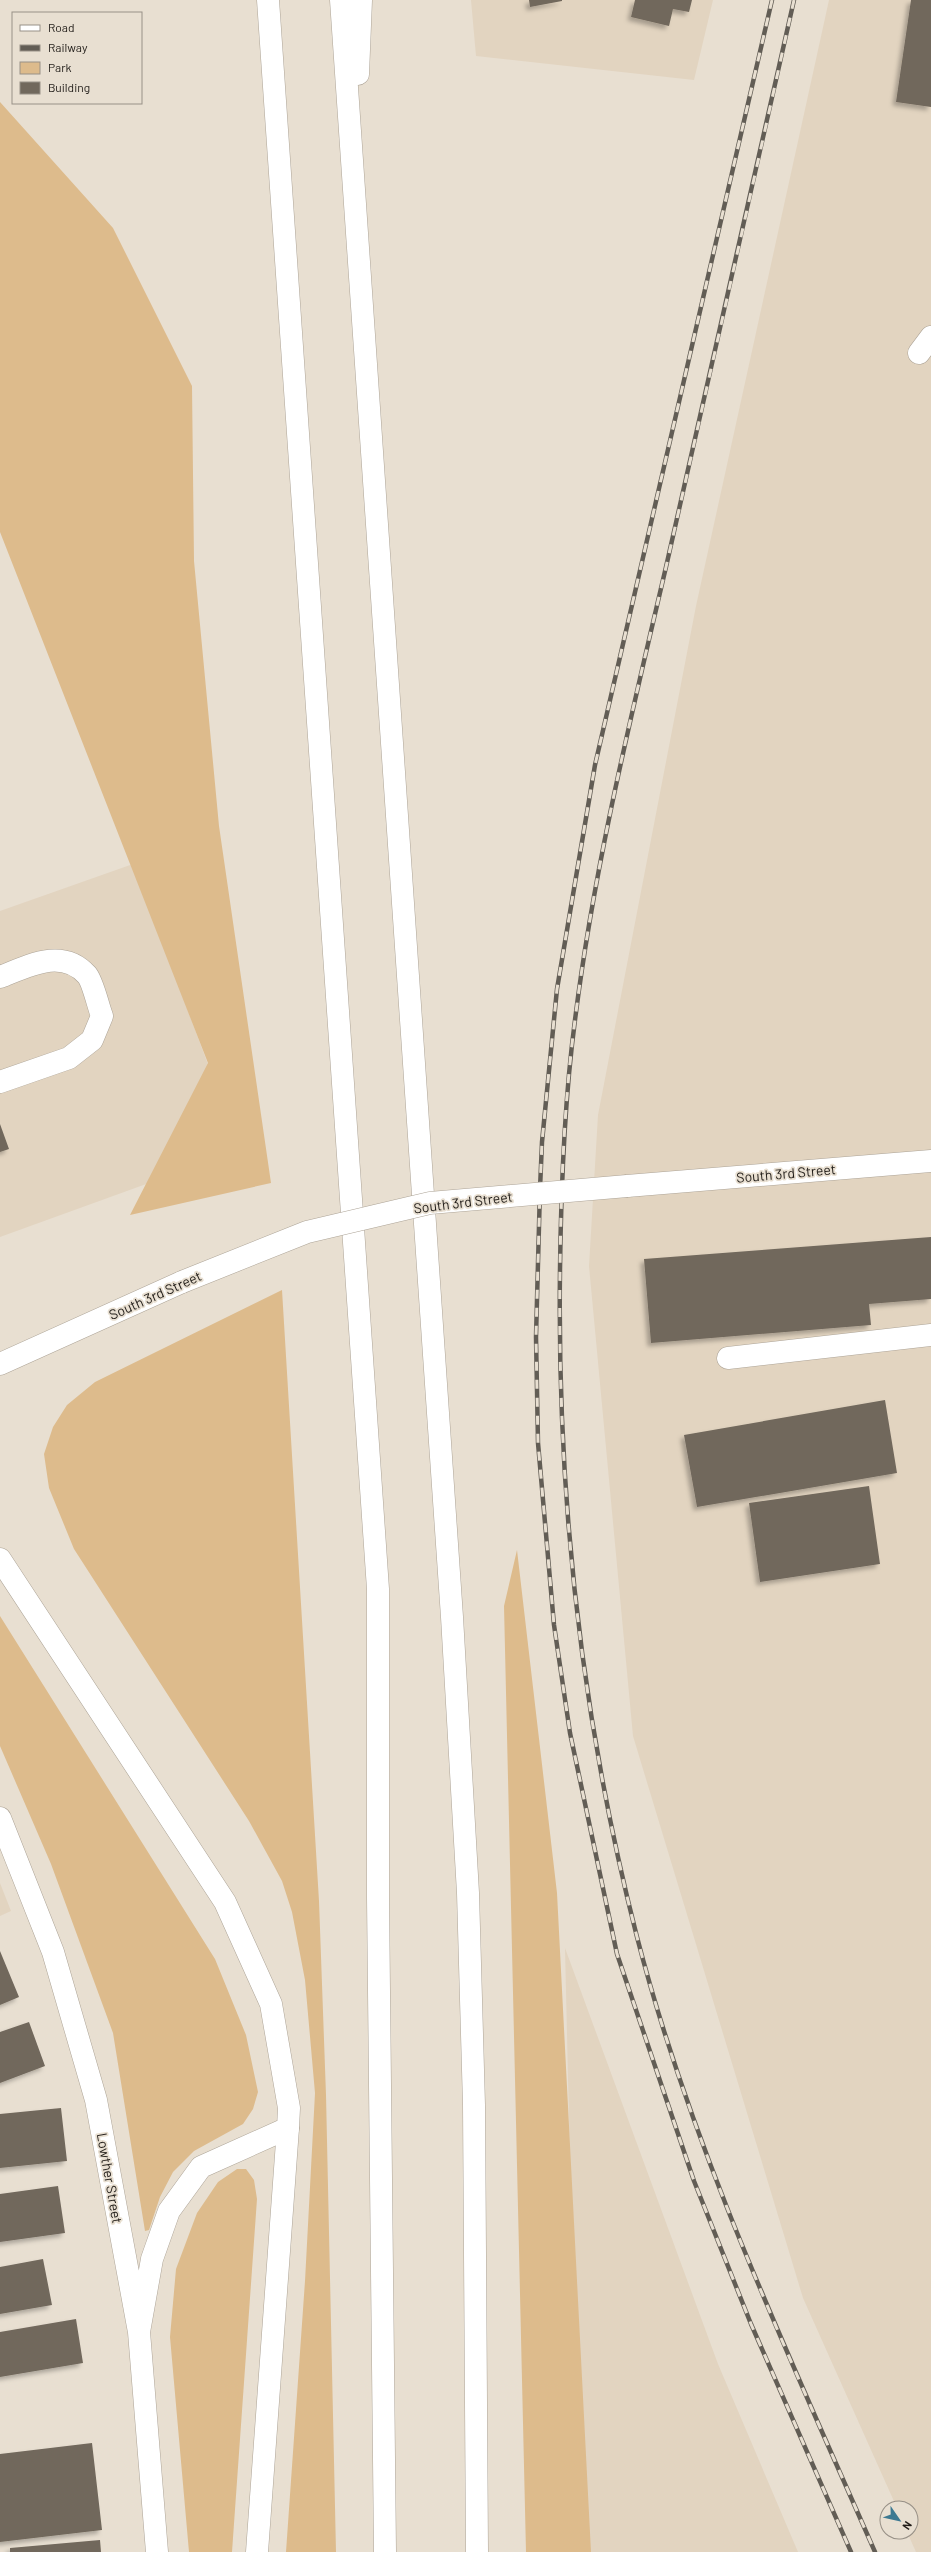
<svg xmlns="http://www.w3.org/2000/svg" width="931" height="2552" font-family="Barlow,sans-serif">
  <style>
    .built { fill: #e2d4c0 }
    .green { fill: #ddbb8c }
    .building { fill: #71685c; filter: url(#shadow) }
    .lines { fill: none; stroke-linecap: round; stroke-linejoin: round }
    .minor-casing { stroke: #ada497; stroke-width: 23 }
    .major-casing { stroke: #ada497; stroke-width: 23 }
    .highway-casing { stroke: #ada497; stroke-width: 23 }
    .minor { stroke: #fff; stroke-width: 22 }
    .major { stroke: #fff; stroke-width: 22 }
    .highway { stroke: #fff; stroke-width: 22 }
    .rail-casing { stroke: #625d55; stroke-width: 4.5 }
    .rail { stroke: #e8dfd1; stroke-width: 3; stroke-dasharray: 9; stroke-linecap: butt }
    .major-bridge-casing { stroke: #ada497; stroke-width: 23; stroke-linecap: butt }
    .major-bridge { stroke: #fff; stroke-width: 22 }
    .labels { text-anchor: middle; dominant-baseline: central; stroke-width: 3.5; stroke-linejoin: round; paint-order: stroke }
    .street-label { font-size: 14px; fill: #201c18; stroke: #e8dfd1 }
  </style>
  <defs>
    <filter id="shadow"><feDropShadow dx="-3.5" dy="3.5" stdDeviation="2" flood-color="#0004"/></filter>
  </defs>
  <rect width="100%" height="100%" fill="#e8dfd1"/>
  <path class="built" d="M471,0H713L694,80L476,56Z
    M829,0H931V2552H916L907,2532H911V2508H897L803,2298L633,1736L589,1266L598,1115L696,606Z
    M133,864L240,1150L0,1237V911Z
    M0,1883L11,1911L0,1916Z
    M565,1948L718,2364L798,2552H579Z"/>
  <path class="green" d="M0,102L113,228L192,386L194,561L219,826L271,1183L130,1215L208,1063L0,532Z
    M282,1290L319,1901L326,2095L336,2552H286L305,2281L315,2093L305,1980L292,1912L282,1881L249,1821L74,1549L49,1488L44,1454L53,1427L67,1405L95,1382Z
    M517,1550L557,1893L591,2552H526L504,1606Z
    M0,1616L215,1959L246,2035L258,2092L253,2109L243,2124L194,2151L173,2172L160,2197L149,2230L145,2231L113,2033L51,1864L0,1746Z
    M237,2169H246L254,2180L257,2199L232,2552H189L170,2337L176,2269L197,2213L218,2182Z"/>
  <path class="building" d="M529,0H562V1L530,7Z
    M635,0H692L689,12L673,9L669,26L631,17Z
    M911,0H931V107L896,102Z
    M0,1124L9,1149L0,1152Z
    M931,1237V1299L869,1304L871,1325L651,1343L644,1259Z
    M885,1400L897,1473L697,1507L684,1435Z
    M869,1486L880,1564L760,1582L749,1503Z
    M0,1951L19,1997L0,2005Z
    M29,2022L45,2066L0,2083V2032Z
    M61,2108L67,2161L0,2168V2114Z
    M58,2186L65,2233L0,2242V2194Z
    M43,2259L52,2305L0,2314V2267Z
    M76,2319L83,2363L0,2377V2332Z
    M92,2443L102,2530L0,2542V2454Z
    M100,2540L101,2552H10V2548Z"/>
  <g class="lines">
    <defs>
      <path id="minor" d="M919,353L931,337
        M0,977C28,966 62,947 87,975C93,982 98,1006 102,1016L92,1040L69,1058L0,1082
        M728,1358L931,1335"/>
      <path id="major" d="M627,1186L931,1161
        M0,1364L182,1282
        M0,1559L225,1902L271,2004L289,2108L288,2128L201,2167L169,2211L152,2259L139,2332
        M0,1818L53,1952L96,2100L139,2332L157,2552"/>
      <path id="highway" d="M268,0L378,1589V1898L385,2552
        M341,0L452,1617L468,1893L474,2105L477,2552
        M358,74L361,0
        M257,2552L288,2128"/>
    </defs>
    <use href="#minor" class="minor-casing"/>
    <use href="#major" class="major-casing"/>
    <use href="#highway" class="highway-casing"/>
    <use href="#minor" class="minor"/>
    <use href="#major" class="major"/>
    <use href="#highway" class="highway"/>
    <defs>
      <path id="rail" d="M772,0L595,765L557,989L542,1142L540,1189L536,1337L538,1443L554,1625L570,1733L617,1954L694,2181L751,2324L851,2552
        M794,0C752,189 709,378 666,567C631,717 594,867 575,1020C564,1103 561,1186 560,1270C557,1496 581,1718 637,1937C692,2150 787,2351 875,2552"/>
    </defs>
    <use href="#rail" class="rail-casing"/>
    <use href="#rail" class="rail"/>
    <defs>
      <path id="major-bridge" d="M182,1282L307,1232L430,1203L627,1186"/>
    </defs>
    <use href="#major-bridge" class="major-bridge-casing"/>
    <use href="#major-bridge" class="major-bridge"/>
  </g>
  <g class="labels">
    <g class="street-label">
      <text transform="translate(786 1173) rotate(-5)">South 3rd Street</text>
      <text transform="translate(463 1202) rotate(-7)">South 3rd Street</text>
      <text transform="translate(155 1295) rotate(-24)">South 3rd Street</text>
      <text transform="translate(110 2178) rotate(80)">Lowther Street</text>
    </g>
  </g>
  <rect x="12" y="12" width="130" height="92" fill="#e8dfd1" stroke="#989187"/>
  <rect x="20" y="25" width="20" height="6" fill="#ffffff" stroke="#989187"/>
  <text x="48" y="32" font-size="12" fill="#201c18">Road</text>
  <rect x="20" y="45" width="20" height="6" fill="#625d55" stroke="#989187"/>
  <text x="48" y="52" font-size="12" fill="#201c18">Railway</text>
  <rect x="20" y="62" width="20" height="12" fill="#ddbb8c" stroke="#989187"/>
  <text x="48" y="72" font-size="12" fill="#201c18">Park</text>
  <rect x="20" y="82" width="20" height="12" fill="#71685c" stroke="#989187"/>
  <text x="48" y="92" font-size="12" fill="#201c18">Building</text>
  <g transform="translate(899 2520) rotate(124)"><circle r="19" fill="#e8dfd1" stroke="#989187"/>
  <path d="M0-3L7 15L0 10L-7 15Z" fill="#3d7991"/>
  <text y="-6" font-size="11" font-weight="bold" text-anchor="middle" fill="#201c18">N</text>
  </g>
</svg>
